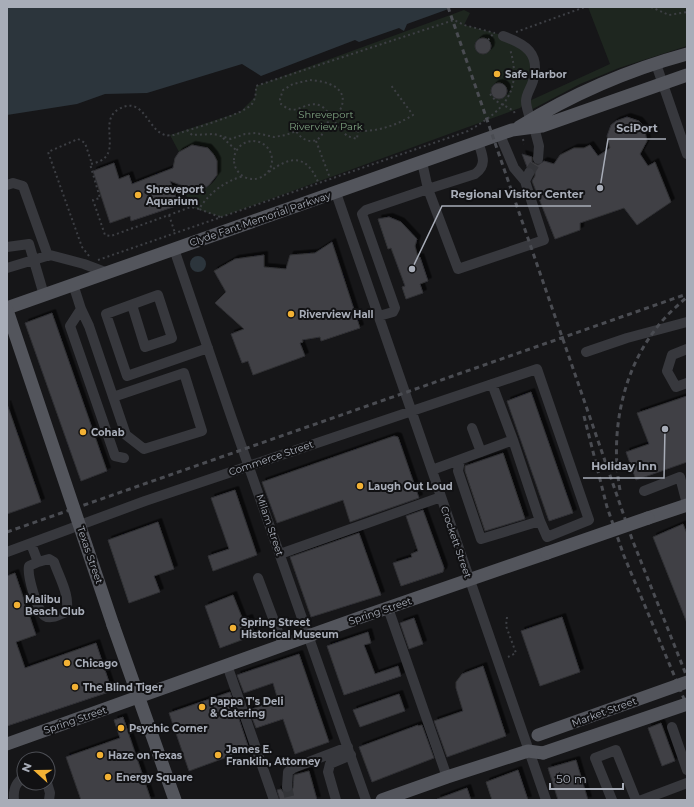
<svg xmlns="http://www.w3.org/2000/svg" width="694" height="807" font-family="Montserrat,sans-serif">
  <style>
    .green { fill: #1e261f }
    .water { fill: #2c353c }
    .building { fill: #404145; stroke: #303034; filter: url(#shadow) }
    .lines { fill: none; stroke-linecap: round; stroke-linejoin: round }
    .minor-tunnel { stroke: #333438; stroke-width: 10; stroke-dasharray: 10 5; stroke-linecap: butt }
    .path { stroke: #3d3f44; stroke-width: 2; stroke-dasharray: 2 3; stroke-linecap: butt }
    .minor { stroke: #37383d; stroke-width: 10 }
    .major { stroke: #53555c; stroke-width: 13 }
    .rail { stroke: #4a4c52; stroke-width: 3; stroke-dasharray: 5 4; stroke-linecap: butt }
    .major-bridge { stroke: #53555c; stroke-width: 13 }
    .poi-dot { fill: #f2b134; stroke: #111113; stroke-width: 1.5 }
    .labels { text-anchor: middle; dominant-baseline: central; stroke-width: 4; stroke-linejoin: round; paint-order: stroke }
    .poi-label { font-size: 10px; font-weight: bold; fill: #a8adb8; stroke: #111113; text-anchor: start }
    .park-label { font-size: 10px; fill: #7fa381; stroke: #111113 }
    .street-label { font-size: 10px; fill: #a8adb8; stroke: #111113 }
    .leader { fill: none; stroke: #a8adb8; stroke-width: 1.5 }
    .callout-dot { fill: #a8adb8; stroke: #111113; stroke-width: 1.5 }
    .callout-label { font-size: 11px; text-anchor: middle; font-weight: bold; fill: #a8adb8; stroke: #111113; stroke-width: 4; stroke-linejoin: round; paint-order: stroke }
  </style>
  <defs>
    <filter id="shadow"><feDropShadow dx="3.5" dy="-3.5" stdDeviation="0" flood-color="#0009"/></filter>
  </defs>
  <rect width="100%" height="100%" fill="#161618"/>
  <path class="green" d="M588,7H687V46L619,68L580,84L529,111L526,102L520,108L221,217L191,207L183,187C191,191 199,191 207,187C235,170 206,128 179,152L170,135L240,112L255,97L256,86L464,10L470,13L464,25L498,34L532,56L527,102L610,64Z"/>
  <path class="water" d="M7,7H454L407,24L404,31L399,28L359,42L355,40L261,76L242,64L147,93L105,94L77,104L7,115Z
    M190 264a8 8 0 1 1 16 0a8 8 0 1 1-16 0Z"/>
  <path class="building" d="M475 46a8 8 0 1 1 16 0a8 8 0 1 1-16 0Z
    M491 91a8 8 0 1 1 16 0a8 8 0 1 1-16 0Z
    M627,117L639,121L644,127L647,141L640,154L648,166L655,162L671,202L637,225L624,208L580,223V230L555,239L532,181L535,176V170L532,167H527L522,154L532,157V162L538,165L544,161L554,164L560,155L574,148H584L590,145L598,156L610,148L607,136L611,125L616,121Z
    M192,145L208,148L214,155L217,161V175L209,185L204,189L194,190L170,181L179,205L131,221L130,216L110,223L93,171L114,163L119,179L129,175L132,184L173,168L175,158L179,152Z
    M389,217L401,222L417,239L415,246L418,258L420,257L428,281L420,284L423,293L406,299L402,287L405,286L391,248L388,249L378,219Z
    M332,242L360,328L321,341L320,337L302,340L303,342L300,343L305,356L253,375L248,361L242,363L231,334L244,329L215,303L226,292L214,271L235,259L264,255V267L286,269L290,255L315,253Z
    M52,313L107,471L81,481L25,323Z
    M531,392L573,513L549,521L507,401Z
    M687,396V462L636,480L626,452L649,444L637,413Z
    M7,404L41,502L7,514Z
    M394,436L398,437L419,498L350,522L343,500L277,523L262,482Z
    M503,453L525,519L485,531L465,471V466Z
    M235,490L257,555L213,571L208,556L229,549L211,498Z
    M423,510L444,568L443,572L401,586L393,563L412,557L411,554L418,551L406,516Z
    M158,522L174,569L154,576L160,592L129,603L108,540Z
    M683,524L687,534V623L653,537Z
    M359,533L381,595L311,617L290,557Z
    M15,573L36,635L16,642L25,668L96,643L112,691L7,726V576Z
    M233,595L243,620L249,618L255,635L220,648L205,606Z
    M562,617L580,672L540,686L521,631Z
    M414,618L423,644L409,649L400,623Z
    M368,632L371,643L364,645L375,674L398,666L401,676L344,695L327,646Z
    M299,654L329,742L295,754L283,719L256,728L249,710L278,700L273,683L244,693L237,675Z
    M483,666L506,736L447,757L434,721L463,711L456,688V682L462,674Z
    M230,692L249,749L189,771L169,713Z
    M399,694L405,711L360,727L353,710Z
    M123,717L151,800H81L66,757L120,738L114,720Z
    M661,723L675,761L662,766L648,728Z
    M418,725V726L422,725L434,758L372,782L359,747Z
    M576,760L588,800H558L548,768Z
    M518,770L528,800H492L486,782Z
    M309,771L317,800H280L277,790L281,789L284,793H290L293,788L294,775Z
    M467,788L471,800H438L437,799Z"/>
  <g class="lines">
    <path class="minor-tunnel" d="M529,173L538,159
      M287,787L290,800"/>
    <path class="path" d="M651,7L669,15L687,12
      M516,32L585,7
      M488,40L494,33
      M310,80C327,81 351,88 340,110C338,114 337,118 333,120C316,89 302,114 289,109C286,108 283,105 281,104L280,99L283,90L293,84Z
      M490,94L496,101L514,111L515,116
      M187,130L192,135L214,134L231,139L245,134L256,133L274,137L286,135L296,131C306,147 325,143 324,124L333,120L347,136L357,139L358,131
      M355,131C377,132 395,126 413,115L390,84
      M223,138L237,151
      M523,139L524,144
      M316,141L330,178
      M234 160a19 19 0 1 1 38 0a19 19 0 1 1-38 0Z
      M269,172C291,155 307,155 318,182
      M199,209L191,207L111,236L105,235L93,200L100,198L90,164C128,158 95,122 119,109C144,95 147,130 165,135C167,136 171,135 174,135C190,129 243,115 252,104C256,98 256,92 256,86L454,20L464,25L495,33
      M169,215L175,233
      M220,217L199,209C210,192 225,181 244,176
      M89,256L82,247L48,152L78,139L85,143L92,164
      M98,260L468,131C503,111 523,92 510,49
      M507,617L506,626L516,653L508,657"/>
    <path class="minor" d="M503,36C525,44 541,53 533,81C531,88 526,94 526,101C526,107 529,114 530,119
      M656,64L687,154
      M534,127L539,146L538,159
      M500,135L514,168L525,181
      M478,142C482,154 488,165 475,174L428,189L458,269L544,240L525,181L529,173
      M7,185L13,183L23,186L48,256
      M336,193L546,800
      M7,247L29,244L44,295
      M174,249L232,419L366,800
      M7,268L50,255L84,264L105,272
      M73,284L81,309L89,326L126,435L144,449L202,431L184,373L113,397
      M132,305L145,347L172,338L158,295L106,314L127,376L208,348
      M81,309L70,326L115,456L124,458
      M379,316L393,312L395,308L362,214L366,210L428,189L422,162
      M687,349L672,355L667,371L676,387L687,383
      M586,352L627,338L687,322
      M472,428L481,452
      M460,460L458,471L481,539L540,521L513,440
      M432,470L513,440L492,384
      M644,491L680,477L687,504
      M31,544L38,562L29,566C27,575 37,611 45,616C51,620 60,614 66,612C71,597 59,577 54,562L49,559L38,562
      M7,552L145,501L537,369L589,520L547,537L540,521
      M280,554L441,497
      M258,578L283,645
      M388,608L447,777
      M227,665L274,800
      M672,727L687,770
      M47,783L50,793L49,800
      M287,787L288,772L293,768L348,747
      M14,800C13,790 15,783 24,777
      M336,800L328,772L330,764L351,755
      M612,800L595,758L616,750L636,800
      M642,800L687,783"/>
    <path class="major" d="M519,127C571,95 628,70 687,54
      M7,308L512,130L542,126L687,75
      M648,518L687,505
      M113,625L175,800
      M7,744L367,615L547,553
      M382,800L447,777L528,751L543,753"/>
    <path class="rail" d="M448,7L632,539L687,677
      M584,416L607,507L624,556L687,706
      M620,490C610,436 621,374 655,330C664,317 676,307 687,297
      M7,532L687,294"/>
    <path class="major-bridge" d="M7,310L113,625
      M547,553L648,518
      M538,735L687,682
      M543,753L687,704"/>
  </g>
  <g class="poi-dot">
    <circle cx="497" cy="74" r="4"/>
    <circle cx="138" cy="195" r="4"/>
    <circle cx="291" cy="314" r="4"/>
    <circle cx="83" cy="432" r="4"/>
    <circle cx="360" cy="486" r="4"/>
    <circle cx="17" cy="605" r="4"/>
    <circle cx="233" cy="628" r="4"/>
    <circle cx="67" cy="663" r="4"/>
    <circle cx="75" cy="687" r="4"/>
    <circle cx="202" cy="707" r="4"/>
    <circle cx="121" cy="728" r="4"/>
    <circle cx="100" cy="755" r="4"/>
    <circle cx="218" cy="755" r="4"/>
    <circle cx="108" cy="777" r="4"/>
  </g>
  <g class="labels">
    <g class="poi-label">
      <text x="505" y="74">Safe Harbor</text>
      <text x="146" y="189">Shreveport<tspan x="146" dy="12">Aquarium</tspan></text>
      <text x="299" y="314">Riverview Hall</text>
      <text x="91" y="432">Cohab</text>
      <text x="368" y="486">Laugh Out Loud</text>
      <text x="25" y="599">Malibu<tspan x="25" dy="12">Beach Club</tspan></text>
      <text x="241" y="622">Spring Street<tspan x="241" dy="12">Historical Museum</tspan></text>
      <text x="75" y="663">Chicago</text>
      <text x="83" y="687">The Blind Tiger</text>
      <text x="210" y="701">Pappa T's Deli<tspan x="210" dy="12">&amp; Catering</tspan></text>
      <text x="129" y="728">Psychic Corner</text>
      <text x="226" y="749">James E.<tspan x="226" dy="12">Franklin, Attorney</tspan></text>
      <text x="108" y="755">Haze on Texas</text>
      <text x="116" y="777">Energy Square</text>
    </g>
    <g class="park-label">
      <text x="326" y="114">Shreveport<tspan x="326" dy="12">Riverview Park</tspan></text>
    </g>
    <g class="street-label">
      <text transform="translate(260 219) rotate(-19)">Clyde Fant Memorial Parkway</text>
      <text transform="translate(271 458) rotate(-19)">Commerce Street</text>
      <text transform="translate(270 525) rotate(71)">Milam Street</text>
      <text transform="translate(456 542) rotate(71)">Crockett Street</text>
      <text transform="translate(90 555) rotate(71)">Texas Street</text>
      <text transform="translate(380 611) rotate(-19)">Spring Street</text>
      <text transform="translate(604 712) rotate(-20)">Market Street</text>
      <text transform="translate(75 720) rotate(-19)">Spring Street</text>
    </g>
  </g>
  <path class="leader" d="M600 188L608 139H666M412 269L442 206H591M665 429L664 478H583"/>
  <g class="callout-dot">
    <circle cx="600" cy="188" r="4"/>
    <circle cx="412" cy="269" r="4"/>
    <circle cx="665" cy="429" r="4"/>
  </g>
  <g class="callout-label">
    <text x="637" y="132">SciPort</text>
    <text x="517" y="198">Regional Visitor Center</text>
    <text x="624" y="470">Holiday Inn</text>
  </g>
  <rect width="694" height="807" fill="none" stroke="#a8adb8" stroke-width="16"/>
  <g transform="translate(36 771) rotate(291)"><circle r="19" fill="#111113" stroke="#4d4f55"/>
  <path d="M0-3L7 15L0 10L-7 15Z" fill="#f2b134"/>
  <text y="-6" font-size="11" font-weight="bold" text-anchor="middle" fill="#a8adb8">N</text>
  </g>
  <path d="M550 783v6h73v-6" fill="none" stroke="#a8adb8" stroke-width="2"/>
  <text x="556" y="783" font-size="12" fill="#a8adb8" stroke="#111113" stroke-width="3" paint-order="stroke">50 m</text>
</svg>
